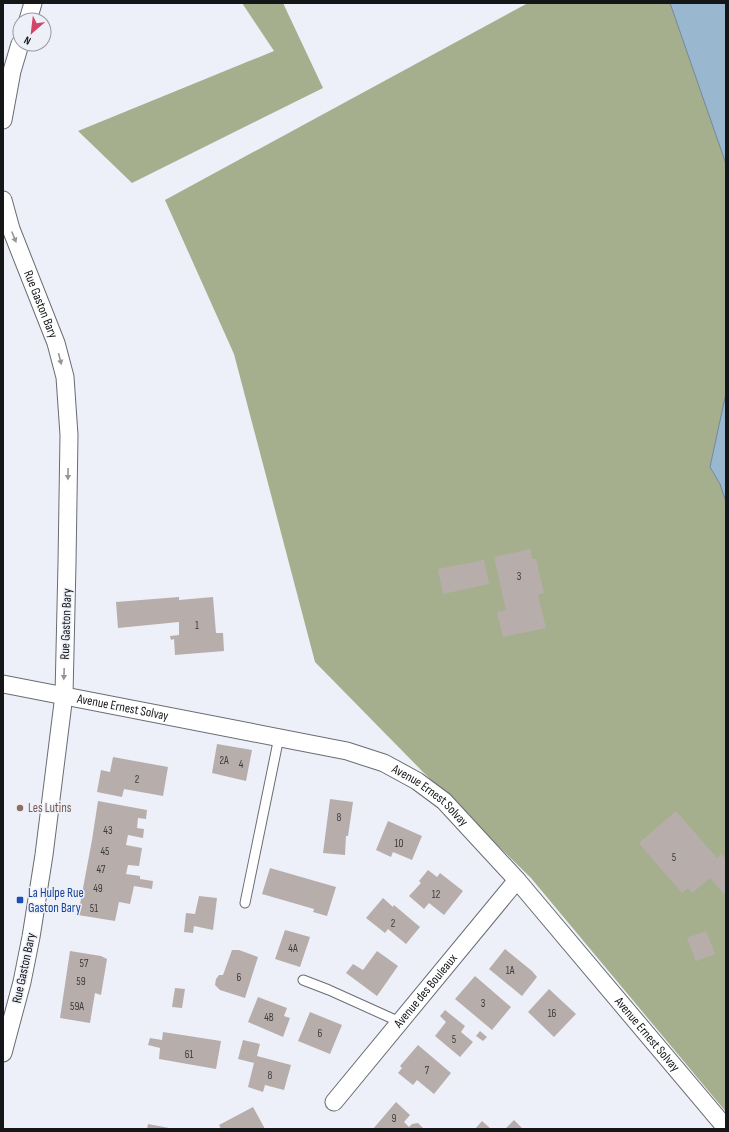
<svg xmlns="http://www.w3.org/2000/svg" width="729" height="1132" font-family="'Sofia Sans Condensed',sans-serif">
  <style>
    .forest { fill: #a5af8d }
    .water { fill: #99b8d0; stroke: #718799 }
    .building { fill: #b7aeac }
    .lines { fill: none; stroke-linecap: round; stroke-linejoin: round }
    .lane-casing { stroke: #696c73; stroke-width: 11 }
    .street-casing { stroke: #696c73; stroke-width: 19 }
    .lane { stroke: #fff; stroke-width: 9 }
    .street { stroke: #fff; stroke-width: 17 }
    .oneway { fill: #959697 }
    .education-dot { fill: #8d6e63; stroke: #edf0f8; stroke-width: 1.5 }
    .transit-dot { fill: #1a4fb4; stroke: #edf0f8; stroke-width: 1.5 }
    .labels { text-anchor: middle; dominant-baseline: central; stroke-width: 3; stroke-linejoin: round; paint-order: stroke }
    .number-label { font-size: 11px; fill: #3d3c3d }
    .street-label { font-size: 13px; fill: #141618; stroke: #edf0f8 }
    .education-label { font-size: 13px; fill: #785e54; stroke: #edf0f8; text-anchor: start }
    .transit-label { font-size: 13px; fill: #164399; stroke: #edf0f8; text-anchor: start }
  </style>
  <rect width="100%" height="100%" fill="#edf0f8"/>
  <path class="forest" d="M242,3H283L323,88L132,183L78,131L274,51Z
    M528,3H670L726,164V393L710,467L720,484L726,502V1112L531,878L423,772L315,662L234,354L165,200Z"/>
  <path class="water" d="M670,3H726V164Z
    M726,393V502L720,484L710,467Z"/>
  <path class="building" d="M530,549L532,559H536L544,593L538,595L546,628L503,637L497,612L506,610L494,557Z
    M484,560L489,584L443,594L438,569Z
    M179,597V600L213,597L216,633H223L224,651L175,655L174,639L171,640L170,636L179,635V622L118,628L116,602Z
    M217,744L252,750L246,781L212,773Z
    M113,757L168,767L163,796L124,789L122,797L97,792L101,770L110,772Z
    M330,799L353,802L348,836H346L345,855L323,853Z
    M98,801L147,810L146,819L138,818L137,828L144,829L143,838L128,835L126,845L142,848L139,866L128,865L126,874L140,876V879L153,881L152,889L134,886L130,904L119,902L115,921L78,915L92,840Z
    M676,811L717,858L721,854L726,859V893L724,894L710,878L692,893L688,888L682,893L639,843Z
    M388,821L422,836L412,860L393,852L391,857L376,850Z
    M270,868L336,887L327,916L313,912L314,909L262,894Z
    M428,870L437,877L440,873L463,891L444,915L429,903L424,909L409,896L421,883L419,881Z
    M199,896L217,898L213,930L194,926L193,933L184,932L186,913L195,914Z
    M383,898L393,907L394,905L420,927L406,944L388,929L385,933L366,918Z
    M285,930L310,937L300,967L275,959Z
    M706,931L715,954L696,961L687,938Z
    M505,949L532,971L537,977L522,996L489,969Z
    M232,950H239L258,957L245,998L220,990L215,985L216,979L219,975H223Z
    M70,951L101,956L107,959L101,995L95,993L90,1023L60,1018Z
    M377,951L398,966L377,996L346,973L353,964L363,970Z
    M475,976L511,1007L492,1030L455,999Z
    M175,988L185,989L182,1008L172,1007Z
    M549,989L576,1014L554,1037L528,1012Z
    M258,997L287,1008L284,1016L290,1018L283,1037L248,1022Z
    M445,1010L465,1026L461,1032L473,1042L460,1057L435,1036L446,1022L440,1016Z
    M310,1012L342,1025L330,1054L298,1041Z
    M480,1031L487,1037L483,1041L476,1036Z
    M163,1032L221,1041L216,1069L159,1059L160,1048L148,1045L150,1038L162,1040Z
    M243,1040L260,1044L257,1056L291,1065L284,1090L265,1085L263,1092L248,1087L254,1063L238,1059Z
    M418,1045L451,1073L434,1094L417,1080L413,1085L398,1073L402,1068L400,1066Z
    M396,1102L410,1115L404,1122L409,1127L412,1124L418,1123L424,1129H373Z
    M253,1107L265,1129H221L219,1125Z
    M514,1120L523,1129H505Z
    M482,1121L491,1129H475Z
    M148,1124L169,1128L168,1129H147Z"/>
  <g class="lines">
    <defs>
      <path id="lane" d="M245,903L279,737
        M303,980L329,990L400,1022"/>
      <g id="street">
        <path d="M28,20L33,3"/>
        <path d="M3,120L12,71L20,44"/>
        <path id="s1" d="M3,200L11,229L56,343L65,377L69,435L67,563L64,695L44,855L31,937L22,982L3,1053"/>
        <path id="s2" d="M3,684L347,751L384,763L417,781L444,801L517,880L726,1128"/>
        <path id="s3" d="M334,1102L517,880"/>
      </g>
    </defs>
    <use href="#lane" class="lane-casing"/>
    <use href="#street" class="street-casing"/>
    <use href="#lane" class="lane"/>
    <use href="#street" class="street"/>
  </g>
  <defs><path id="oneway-solid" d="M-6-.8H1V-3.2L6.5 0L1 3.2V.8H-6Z"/></defs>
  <g class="oneway">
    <use href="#oneway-solid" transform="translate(14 237) rotate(68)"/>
    <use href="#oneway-solid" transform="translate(60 359) rotate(76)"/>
    <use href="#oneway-solid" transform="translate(68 474) rotate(91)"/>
    <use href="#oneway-solid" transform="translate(64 674) rotate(92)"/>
  </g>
  <circle class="education-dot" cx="20" cy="808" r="4"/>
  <rect class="transit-dot" x="16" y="896" width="8" height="8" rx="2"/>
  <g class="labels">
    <g class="number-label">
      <text x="519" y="576">3</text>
      <text x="197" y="625">1</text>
      <text x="224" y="760">2A</text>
      <text x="241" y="764">4</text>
      <text x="137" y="779">2</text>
      <text x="339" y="817">8</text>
      <text x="108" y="830">43</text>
      <text x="399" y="843">10</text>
      <text x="105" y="851">45</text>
      <text x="674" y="857">5</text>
      <text x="101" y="869">47</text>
      <text x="98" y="888">49</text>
      <text x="436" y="894">12</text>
      <text x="94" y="908">51</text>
      <text x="393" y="923">2</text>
      <text x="293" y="948">4A</text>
      <text x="84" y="963">57</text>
      <text x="510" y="970">1A</text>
      <text x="239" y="977">6</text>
      <text x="81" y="981">59</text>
      <text x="483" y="1003">3</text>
      <text x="77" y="1006">59A</text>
      <text x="552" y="1013">16</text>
      <text x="269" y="1017">4B</text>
      <text x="320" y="1033">6</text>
      <text x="454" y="1039">5</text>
      <text x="189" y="1054">61</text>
      <text x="427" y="1070">7</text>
      <text x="270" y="1075">8</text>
      <text x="394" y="1118">9</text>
    </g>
    <g class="street-label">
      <text stroke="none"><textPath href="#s1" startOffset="111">Rue Gaston Bary</textPath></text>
      <text transform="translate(66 624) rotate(-88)">Rue Gaston Bary</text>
      <text stroke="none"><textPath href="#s2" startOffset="122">Avenue Ernest Solvay</textPath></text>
      <text stroke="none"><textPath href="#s2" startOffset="446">Avenue Ernest Solvay</textPath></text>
      <text transform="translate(24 968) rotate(-78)">Rue Gaston Bary</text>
      <text stroke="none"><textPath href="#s3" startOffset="144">Avenue des Bouleaux</textPath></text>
      <text stroke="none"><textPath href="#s2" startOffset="770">Avenue Ernest Solvay</textPath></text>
    </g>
    <g class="education-label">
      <text x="28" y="808">Les Lutins</text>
    </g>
    <g class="transit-label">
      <text x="28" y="893">La Hulpe Rue<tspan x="28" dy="15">Gaston Bary</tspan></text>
    </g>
  </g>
  <rect width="729" height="1132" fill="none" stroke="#141618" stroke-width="8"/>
  <g transform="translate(32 32) rotate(208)"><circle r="19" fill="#edf0f8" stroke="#96999e"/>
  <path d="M0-3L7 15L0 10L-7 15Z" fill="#d34469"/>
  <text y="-6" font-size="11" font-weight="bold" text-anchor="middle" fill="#141618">N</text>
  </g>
</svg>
